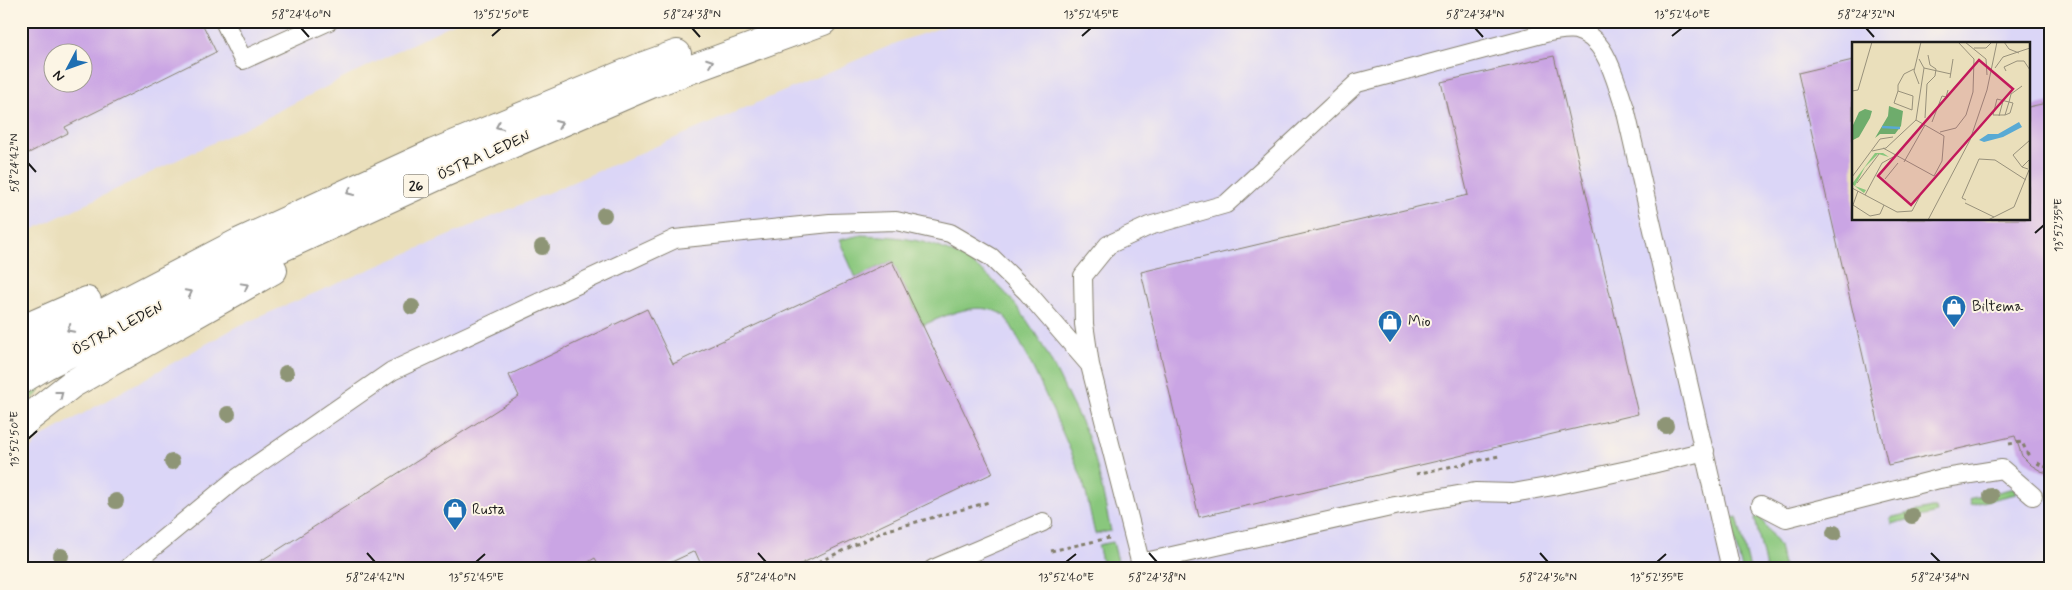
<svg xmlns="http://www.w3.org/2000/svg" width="2072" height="590" font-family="Mynerve,sans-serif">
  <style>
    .built { fill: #dbd6f7; fill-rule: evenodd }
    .green { fill: #89c77d; stroke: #52724c }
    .building { fill: #caa5e4; fill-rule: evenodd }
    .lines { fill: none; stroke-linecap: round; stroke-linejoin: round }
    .service-casing { stroke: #837e6c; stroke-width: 20 }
    .trunk-casing { stroke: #837e6c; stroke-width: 30 }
    .path { stroke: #837e6c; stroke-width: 3; stroke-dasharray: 4 4; stroke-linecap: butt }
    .service { stroke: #fff; stroke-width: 18 }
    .trunk { stroke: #fff; stroke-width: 28 }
    .tree { fill: #8e9576 }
    .oneway { stroke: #999 }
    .ticks { fill: none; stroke: #1c1c1c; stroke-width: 2 }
    .labels { text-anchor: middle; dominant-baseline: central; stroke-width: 4; stroke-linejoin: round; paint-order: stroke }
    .shield { fill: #fcf5e5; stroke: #5f5d58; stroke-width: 1 }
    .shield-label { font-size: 14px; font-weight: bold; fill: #1c1c1c }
    .street-label { font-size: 15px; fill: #1c1c1c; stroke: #fcf5e5 }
    .poi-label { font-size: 15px; fill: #1c1c1c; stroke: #fcf5e5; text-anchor: start }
    .inset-river { fill: none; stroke: #59aad4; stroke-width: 2.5 }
    .inset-road { fill: none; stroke: #98917b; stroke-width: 1 }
    .view { fill: #c2185b; fill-opacity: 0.15; stroke: #c2185b; stroke-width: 2.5 }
    .inset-edge { fill: none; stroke: #1c1c1c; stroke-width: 2.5 }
    .neatline { fill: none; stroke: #1c1c1c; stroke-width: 2 }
    .ticks-label { font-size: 12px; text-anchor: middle; fill: #1c1c1c }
  </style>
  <rect width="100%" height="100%" fill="#fcf5e5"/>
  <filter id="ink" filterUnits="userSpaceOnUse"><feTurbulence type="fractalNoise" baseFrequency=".02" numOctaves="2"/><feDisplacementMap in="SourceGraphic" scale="10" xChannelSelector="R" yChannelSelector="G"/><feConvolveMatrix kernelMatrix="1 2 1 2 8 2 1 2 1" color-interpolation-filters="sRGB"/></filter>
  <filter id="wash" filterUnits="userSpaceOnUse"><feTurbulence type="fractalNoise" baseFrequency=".0096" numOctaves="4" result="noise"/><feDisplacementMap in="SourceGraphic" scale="20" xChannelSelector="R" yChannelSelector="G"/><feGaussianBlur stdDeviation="1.12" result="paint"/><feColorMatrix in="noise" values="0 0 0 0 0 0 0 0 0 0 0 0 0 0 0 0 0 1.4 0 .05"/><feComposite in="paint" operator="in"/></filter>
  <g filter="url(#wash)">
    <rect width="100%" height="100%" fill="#eadfbb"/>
    <path class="built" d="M21,21H458L250,125L21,235ZM52,52H82V82H52Z
      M961,21H2051V569H21V459L40,438L238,326L901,41ZM1853,44H2028V219H1853Z"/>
    <path class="green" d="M861,235C890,236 919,238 946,250C1009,276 1042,340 1069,398C1076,413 1085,427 1090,443C1100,471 1104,502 1111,531L1095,534C1090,514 1087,491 1079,471C1071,451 1014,320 1002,314C976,300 948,315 923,325L892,261L856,278L839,240Z
      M36,387L41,391L21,409V394Z
      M2010,489H2014L2016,494L1970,505L1969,500L1972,498Z
      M1931,508H1936L1937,513L1891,524L1890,519L1893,517Z
      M1756,516L1760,517L1779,546L1784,569H1766L1755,519Z
      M1737,517L1750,569H1742L1729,519Z
      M1113,542L1120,569H1104L1098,545Z"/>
    <g id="blocks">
      <path class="building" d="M34,21H201L216,52L65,127L68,133L21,157V28ZM52,52H82V82H52Z
        M1554,56L1638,414L1199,517L1141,272L1468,195L1441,82Z
        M1853,60V219H2028V107L2051,102V474L2041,471L2031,465L2022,456L2015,436L1888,465L1798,73Z
        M892,261L993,473L790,569H703L695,551L657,569H601L595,558L577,569H248L519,396L509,375L647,309L673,364Z"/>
    </g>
  </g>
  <g filter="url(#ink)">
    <use href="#blocks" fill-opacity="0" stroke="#837e6c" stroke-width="1"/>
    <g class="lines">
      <defs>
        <path id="service" d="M224,21L243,60L329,21
          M1761,505L1786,518L1939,479L2002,469L2033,496
          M1141,563L1395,506L1475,492L1513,493L1553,486L1632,469L1705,451
          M127,569L236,479L392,371L675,239L830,223L896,221L950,233L991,257L1027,292L1090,365
          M933,569L1043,522
          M1142,569L1090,365L1084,324L1083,276L1108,245L1149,226L1226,204L1357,83L1549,32C1557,31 1568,28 1576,30C1608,38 1615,82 1625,108L1731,569"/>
        <path id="trunk" d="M21,330L87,301
          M21,356L238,243L434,153L641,67L677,54
          M21,380L46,365L248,263L444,173L651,84L823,21
          M21,424L72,384L273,270"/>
      </defs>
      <use href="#service" class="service-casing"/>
      <use href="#trunk" class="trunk-casing"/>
      <path class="path" d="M2009,444L2022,442L2027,453L2030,457
        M2037,463L2051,469
        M1416,474L1499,456
        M1051,551L1109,538
        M676,569L688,564L691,569
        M804,569L884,531L989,502"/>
      <use href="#service" class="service"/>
      <use href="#trunk" class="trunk"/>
    </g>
    <g class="tree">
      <circle cx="604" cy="215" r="8"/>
      <circle cx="542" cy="247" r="8"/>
      <circle cx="412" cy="307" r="8"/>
      <circle cx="286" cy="373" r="8"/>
      <circle cx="228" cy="414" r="8"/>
      <circle cx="1666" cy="426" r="8"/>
      <circle cx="172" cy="462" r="8"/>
      <circle cx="1991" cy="496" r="8"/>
      <circle cx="116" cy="501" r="8"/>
      <circle cx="1912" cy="516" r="8"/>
      <circle cx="1834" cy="533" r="8"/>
      <circle cx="61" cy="556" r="8"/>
    </g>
    <defs><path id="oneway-chevron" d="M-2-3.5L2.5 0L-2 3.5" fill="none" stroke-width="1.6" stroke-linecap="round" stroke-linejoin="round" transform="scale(1.25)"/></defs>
    <g class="oneway">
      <use href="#oneway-chevron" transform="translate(710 62) rotate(-20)"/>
      <use href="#oneway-chevron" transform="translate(559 124) rotate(-23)"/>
      <use href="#oneway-chevron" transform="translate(499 126) rotate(157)"/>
      <use href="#oneway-chevron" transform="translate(350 192) rotate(155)"/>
      <use href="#oneway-chevron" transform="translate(245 286) rotate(-29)"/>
      <use href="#oneway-chevron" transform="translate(189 293) rotate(-27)"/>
      <use href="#oneway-chevron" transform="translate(70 329) rotate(153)"/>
      <use href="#oneway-chevron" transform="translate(60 394) rotate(-38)"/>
    </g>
  </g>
  <path class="ticks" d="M301,28L309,37M692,28L700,37M1475,28L1483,37M1866,28L1874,37M492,36L501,28M1082,36L1091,28M1672,36L1682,28M28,163L36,172M2035,233L2044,225M28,439L37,431M367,553L375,562M758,553L766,562M1149,553L1157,562M1540,553L1548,562M1931,553L1940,562M476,562L485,554M1066,562L1076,554M1657,562L1666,554"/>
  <defs>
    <symbol id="shop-pin" viewBox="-11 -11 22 30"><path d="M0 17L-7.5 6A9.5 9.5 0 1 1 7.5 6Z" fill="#1f6fb2" stroke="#fcf5e5"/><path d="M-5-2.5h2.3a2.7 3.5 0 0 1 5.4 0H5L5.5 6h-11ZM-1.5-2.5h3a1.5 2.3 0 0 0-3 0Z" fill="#fff"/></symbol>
  </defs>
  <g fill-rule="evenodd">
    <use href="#shop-pin" x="1940" y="293" width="28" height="38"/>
    <use href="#shop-pin" x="1376" y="308" width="28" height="38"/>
    <use href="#shop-pin" x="441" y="496" width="28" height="38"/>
  </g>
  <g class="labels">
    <rect class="shield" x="403.5" y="174.5" width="25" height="23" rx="4"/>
    <g class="shield-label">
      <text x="416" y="186">26</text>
    </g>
    <g class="street-label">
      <text transform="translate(484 156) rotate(-24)">ÖSTRA LEDEN</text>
      <text transform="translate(118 329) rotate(-27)">ÖSTRA LEDEN</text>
    </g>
    <g class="poi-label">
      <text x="1972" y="307">Biltema</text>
      <text x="1408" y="322">Mio</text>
      <text x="472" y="510">Rusta</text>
    </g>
  </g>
  <g transform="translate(1852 42)">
    <rect width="178" height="178" fill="#eadfbb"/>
    <path d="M23,111H31L37,115L26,112L13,125L3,144L14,148L12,151L0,142Z" fill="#89c77d"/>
    <path d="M37,64L51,69L49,84L43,92H28L23,96L36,74ZM13,67L20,69L18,76L7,95L1,98V83L7,70Z" fill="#6eac6c"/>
    <path d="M167,80L170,85L151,95L132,100L127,98L136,92H146Z" fill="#59aad4"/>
    <path class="inset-river" d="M30,85L48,86"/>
    <path class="inset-road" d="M113,0L134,17L135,33M152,0L157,7L167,11M122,6H134L140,0M67,17L72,26L99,32M143,26L151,15L178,6M154,29L152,25L165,19H172L178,28M98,36L101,17M67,42L62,29L69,0M0,49L6,48L20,0M46,49L42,61L60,68L61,54L46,49V43L52,32L62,27M153,73L158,71L161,61L145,57L141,73H153L157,60L159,52L170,44M147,74L151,59M73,76L75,42L83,34L84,27L78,23L76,13M80,80L90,54L94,55L96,48M88,90L104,86L114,73L121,50L122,17L106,0M31,106L82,134L90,119L92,94L64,78M20,109L34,106L64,78L72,26M52,120L73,83M170,125L161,113L178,98M176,127L170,125L178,117M0,135L28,97L41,95M33,137L46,121M5,141L27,112M0,146L45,170L60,169L68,154M6,149L1,163L18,174L28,172L32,163M13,153L30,121L41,115M114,158L110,156L127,117L143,118L174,138M113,161L142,175M76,178L118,98L135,48L145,0M136,178L162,165L177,128"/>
    <path class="view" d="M127,18L161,47L59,163L26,134Z"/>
    <rect width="178" height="178" class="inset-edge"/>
  </g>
  <rect width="2072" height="590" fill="none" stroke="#fcf5e5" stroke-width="55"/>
  <g transform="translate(68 68) rotate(229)"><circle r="24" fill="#fcf5e5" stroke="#a29e95"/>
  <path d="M0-4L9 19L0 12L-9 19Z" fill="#1f6fb2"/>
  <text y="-8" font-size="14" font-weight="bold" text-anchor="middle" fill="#1c1c1c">N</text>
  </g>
  <rect x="28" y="28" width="2016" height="534" class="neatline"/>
  <g class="ticks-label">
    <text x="301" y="18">58°24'40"N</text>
    <text x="501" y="18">13°52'50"E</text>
    <text x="692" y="18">58°24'38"N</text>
    <text x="1091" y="18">13°52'45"E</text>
    <text x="1475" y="18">58°24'34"N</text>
    <text x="1682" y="18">13°52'40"E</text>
    <text x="1866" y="18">58°24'32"N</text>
    <text transform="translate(14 163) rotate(-90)" y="4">58°24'42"N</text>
    <text transform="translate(2058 225) rotate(-90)" y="4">13°52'35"E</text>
    <text transform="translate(14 439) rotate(-90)" y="4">13°52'50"E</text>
    <text x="375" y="581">58°24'42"N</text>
    <text x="476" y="581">13°52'45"E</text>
    <text x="766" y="581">58°24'40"N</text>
    <text x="1066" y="581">13°52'40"E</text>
    <text x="1157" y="581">58°24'38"N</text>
    <text x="1548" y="581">58°24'36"N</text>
    <text x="1657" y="581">13°52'35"E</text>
    <text x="1940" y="581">58°24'34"N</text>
  </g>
</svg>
